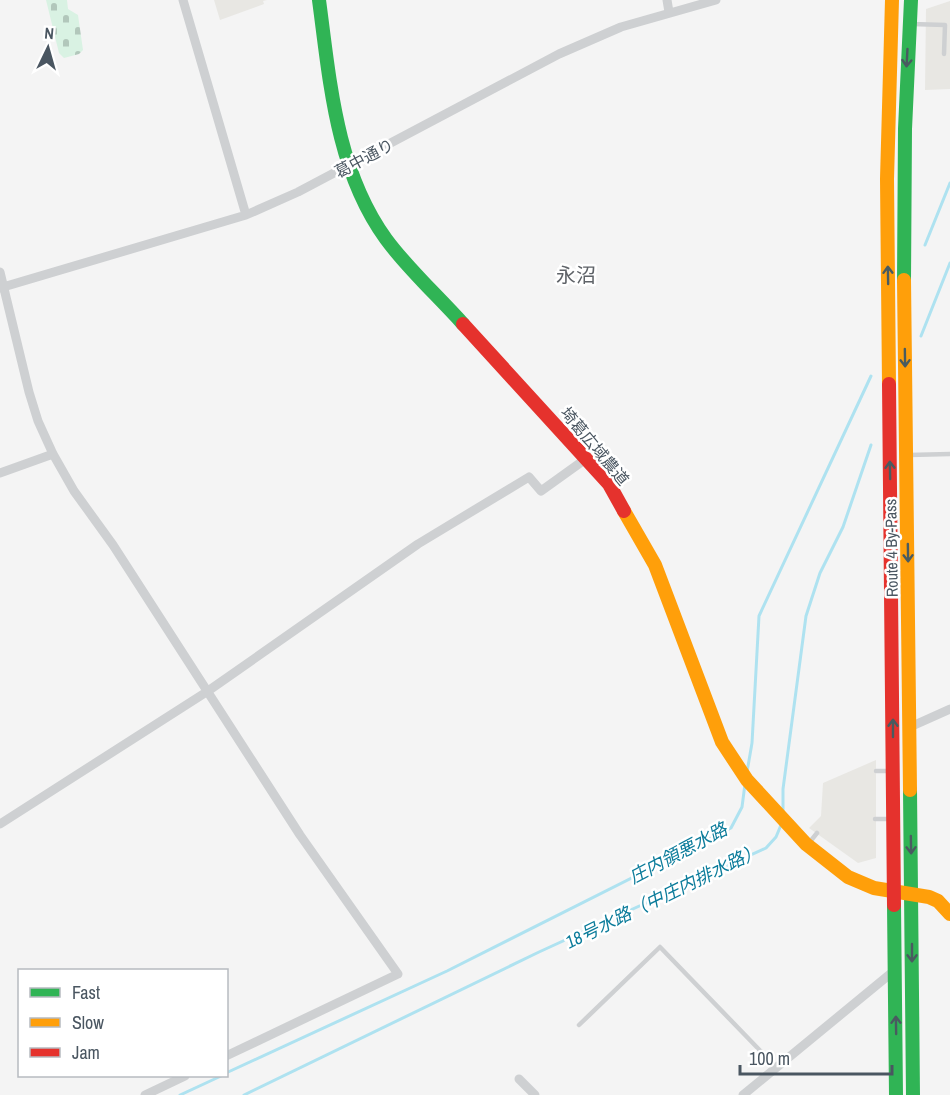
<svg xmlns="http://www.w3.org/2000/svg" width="950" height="1095" font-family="'Archivo Narrow','Noto Sans JP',sans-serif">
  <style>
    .commercial { fill: #e8e7e3 }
    .cemetery { fill: url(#cemetery-stones) }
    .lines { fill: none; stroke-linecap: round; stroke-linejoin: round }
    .stream { stroke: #aee2f0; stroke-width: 3 }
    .lane { stroke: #ced0d2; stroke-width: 4.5 }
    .street { stroke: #ced0d2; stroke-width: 9 }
    .fast { stroke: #30b455; stroke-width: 14 }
    .slow { stroke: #ff9f0a; stroke-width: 14 }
    .jam { stroke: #e5322d; stroke-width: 14 }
    .oneway { stroke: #495b60 }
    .labels { text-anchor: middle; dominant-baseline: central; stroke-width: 5; stroke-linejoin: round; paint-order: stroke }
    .street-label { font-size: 16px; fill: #4a5661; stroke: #fff }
    .water-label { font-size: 18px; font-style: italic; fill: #0c7c9b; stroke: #fff }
    .quarter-label { font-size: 20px; fill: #5f6368; stroke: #fff }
  </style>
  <defs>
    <pattern id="cemetery-stones" width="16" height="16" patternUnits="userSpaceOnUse" patternTransform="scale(1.5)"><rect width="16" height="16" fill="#d9f2e3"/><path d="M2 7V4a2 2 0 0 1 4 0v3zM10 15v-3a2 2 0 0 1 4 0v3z" fill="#b2c7bb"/></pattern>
  </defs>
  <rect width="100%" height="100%" fill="#f4f4f4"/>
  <path class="commercial" d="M214,0H267L263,1L264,4L220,20Z
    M950,1V89L925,90L926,9Z
    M876,760V858L858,863L809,828L821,816L823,783Z"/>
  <path class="cemetery" d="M46,0H67L68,9L78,15L83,50L79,54L64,58L59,53Z"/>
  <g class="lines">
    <path class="stream" d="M925,245L950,183
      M921,336L950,263
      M747,772L752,743L759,616L871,376
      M783,813V789L806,616L820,573L843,527L871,445
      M226,1073L447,971L731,828L742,807L745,784
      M180,1095L221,1076
      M244,1095L539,952L766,848L776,837L781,825"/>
    <path class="lane" d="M912,24L945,25L944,54
      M909,455L950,454
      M876,771H890
      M875,819H891
      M809,843L817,833
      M579,1025L660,947L775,1066"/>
    <path class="street" d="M183,0L246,215
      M667,0L669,12
      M0,272L29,392L38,421L53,454L74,491L113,545L300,835L398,974L226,1056
      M0,288L246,215L298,192L559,54L621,27L716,0
      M0,473L53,454
      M910,727L950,709
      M0,824L208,691L418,544L529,477L541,491L587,458
      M519,1079L535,1095
      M145,1095L185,1076
      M743,1095L895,970"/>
    <path class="fast" d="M319,0C330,82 336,170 386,239C408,269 438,296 463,324
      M904,280L905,129L911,0
      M910,790L913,1095
      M894,905L896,1095"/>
    <path class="slow" d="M904,280L910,790
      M889,384L887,179L892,0
      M624,511L655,565L722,742L747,780L806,844L848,877L874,888L929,897L938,901L950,914"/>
    <path class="jam" d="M463,324L609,484L624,511
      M889,384L894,905"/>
  </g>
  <defs><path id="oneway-shaft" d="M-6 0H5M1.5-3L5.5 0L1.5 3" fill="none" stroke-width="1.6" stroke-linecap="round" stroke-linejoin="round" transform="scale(1.5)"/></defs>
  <g class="oneway">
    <use href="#oneway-shaft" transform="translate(907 58) rotate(93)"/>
    <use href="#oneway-shaft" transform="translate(888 275) rotate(-91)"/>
    <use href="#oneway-shaft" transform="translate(905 358) rotate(89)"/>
    <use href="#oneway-shaft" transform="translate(890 470) rotate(-91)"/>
    <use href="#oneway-shaft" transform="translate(908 553) rotate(89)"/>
    <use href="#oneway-shaft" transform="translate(893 728) rotate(-90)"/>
    <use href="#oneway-shaft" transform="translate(911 845) rotate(89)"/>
    <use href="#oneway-shaft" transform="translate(912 953) rotate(90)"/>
    <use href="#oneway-shaft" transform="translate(896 1025) rotate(-91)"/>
  </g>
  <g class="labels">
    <g class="street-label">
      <text transform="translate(364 158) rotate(-28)">葛中通り</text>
      <text transform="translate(595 446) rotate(50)">埼葛広域農道</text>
      <text transform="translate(891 548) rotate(-91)">Route 4 By-Pass</text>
    </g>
    <g class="water-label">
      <text transform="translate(678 853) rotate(-28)">庄内領悪水路</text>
      <text transform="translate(663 896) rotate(-26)">18号水路（中庄内排水路）</text>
    </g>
    <g class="quarter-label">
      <text x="576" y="274">永沼</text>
    </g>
  </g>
  <rect x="18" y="969" width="210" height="108" fill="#ffffff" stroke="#b7bbc0" stroke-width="1.5"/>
  <rect x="30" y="988" width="30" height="9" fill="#30b455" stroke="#b7bbc0" stroke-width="1.5"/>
  <text x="72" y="999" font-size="18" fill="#4a5661">Fast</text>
  <rect x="30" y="1018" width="30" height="9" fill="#ff9f0a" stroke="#b7bbc0" stroke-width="1.5"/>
  <text x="72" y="1029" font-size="18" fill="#4a5661">Slow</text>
  <rect x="30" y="1048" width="30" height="9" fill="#e5322d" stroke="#b7bbc0" stroke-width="1.5"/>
  <text x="72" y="1059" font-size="18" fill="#4a5661">Jam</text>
  <g transform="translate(48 48) rotate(5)" stroke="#ffffff" stroke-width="4.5" paint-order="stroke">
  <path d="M0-4.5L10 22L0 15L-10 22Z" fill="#4a5661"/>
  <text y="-9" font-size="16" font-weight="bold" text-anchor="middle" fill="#4a5661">N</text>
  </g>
  <path d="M740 1065v9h152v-9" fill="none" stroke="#4a5661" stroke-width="3"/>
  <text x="749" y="1065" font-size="18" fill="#4a5661" stroke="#ffffff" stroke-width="4.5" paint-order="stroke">100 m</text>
</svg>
